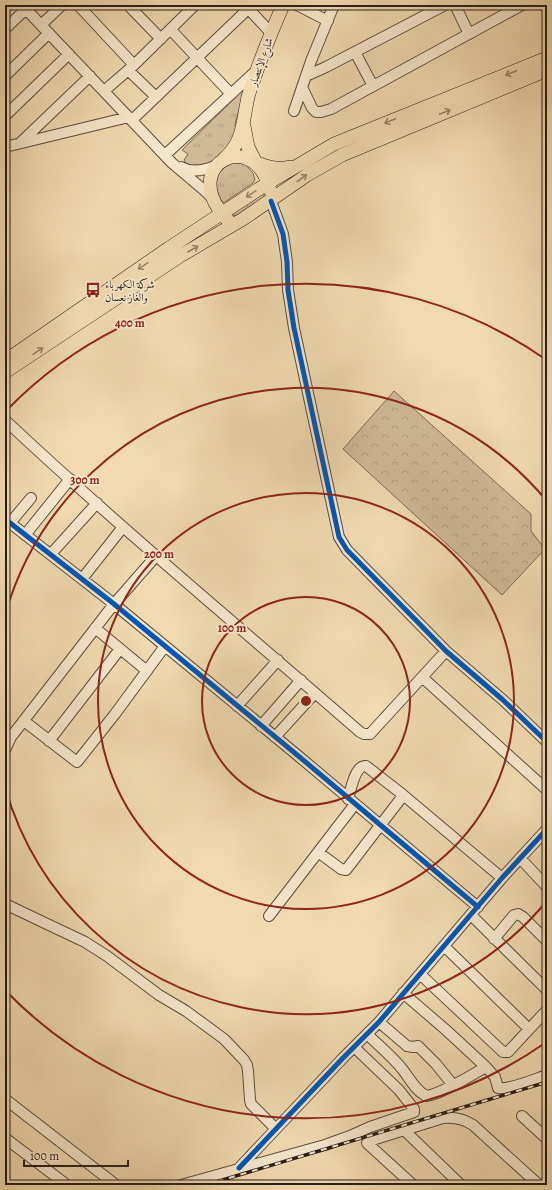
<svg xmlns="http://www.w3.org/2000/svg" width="552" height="1190" font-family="Alegreya,Amiri,serif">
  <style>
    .grass { fill: url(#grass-tufts); stroke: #7c6c56 }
    .forest { fill: url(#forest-crowns); stroke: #7c6c56 }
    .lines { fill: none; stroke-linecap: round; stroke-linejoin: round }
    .minor-casing { stroke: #5a4d3d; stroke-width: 12 }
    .major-casing { stroke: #281e17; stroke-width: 14 }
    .minor { stroke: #f6e7cc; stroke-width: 10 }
    .major { stroke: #f1dab0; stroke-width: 13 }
    .rail-casing { stroke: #281e17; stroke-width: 3.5 }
    .rail { stroke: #f6e7cc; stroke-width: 2; stroke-dasharray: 6; stroke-linecap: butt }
    .cycleway-casing { stroke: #f6e7cc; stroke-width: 8 }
    .cycleway { stroke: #0057b8; stroke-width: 5 }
    .oneway { stroke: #97856b }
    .ring { fill: none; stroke: #8f2418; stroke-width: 2 }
    .labels { text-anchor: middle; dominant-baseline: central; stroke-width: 3.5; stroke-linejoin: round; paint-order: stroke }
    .street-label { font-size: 11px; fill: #281e17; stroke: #f6e7cc }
    .poi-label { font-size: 11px; fill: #281e17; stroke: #f6e7cc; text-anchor: start }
    .centre { fill: #8f2418; stroke: #f6e7cc; stroke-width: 2 }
    .ring-label { font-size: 12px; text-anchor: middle; font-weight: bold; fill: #8f2418; stroke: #f6e7cc; stroke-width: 3.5; stroke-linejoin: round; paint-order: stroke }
  </style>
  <defs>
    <pattern id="grass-tufts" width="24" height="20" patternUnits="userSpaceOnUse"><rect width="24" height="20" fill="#cfba96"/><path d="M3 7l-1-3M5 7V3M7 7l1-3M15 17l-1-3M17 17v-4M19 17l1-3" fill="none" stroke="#b29f81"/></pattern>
    <pattern id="forest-crowns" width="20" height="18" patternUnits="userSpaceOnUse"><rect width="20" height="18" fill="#cfba96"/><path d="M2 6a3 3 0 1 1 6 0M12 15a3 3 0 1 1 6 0" fill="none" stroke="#b29f81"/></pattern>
  </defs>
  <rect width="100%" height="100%" fill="#f1dab0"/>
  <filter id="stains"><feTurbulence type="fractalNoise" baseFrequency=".005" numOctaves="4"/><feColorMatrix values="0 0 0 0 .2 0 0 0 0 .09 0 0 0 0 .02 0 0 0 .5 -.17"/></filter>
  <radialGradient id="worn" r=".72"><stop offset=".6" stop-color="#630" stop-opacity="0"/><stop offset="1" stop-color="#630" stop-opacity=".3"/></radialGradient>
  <path class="grass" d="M242,91L244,92L235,124L236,132L230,145L214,161L200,166H191L186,164L184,160L188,154L182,150Z
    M232,162L245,164L253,173L255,180L253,183L225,202H222C218,194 212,180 220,172C223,168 228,165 232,162Z
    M264,193V198L238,217L231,214Z"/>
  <path class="forest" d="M394,391L531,514V531L545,549L502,595L343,449Z"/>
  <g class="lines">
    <defs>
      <path id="minor" d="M22,5L172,163L205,191L213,199
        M78,5L134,65
        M128,5L161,39
        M245,5L271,33
        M297,5L328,21
        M455,5L469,34
        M41,25L62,5
        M5,29L26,9
        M171,30L231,94
        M355,52L373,86
        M128,70L156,97
        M5,76L49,33
        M306,76L326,67L445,5
        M302,87L312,108L316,112H321L331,109L522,5
        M104,91L134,65L195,5
        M294,111L311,61L334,5
        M5,116L69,54
        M132,120L248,9
        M20,143L90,76
        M5,147L129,117
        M165,155L257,70
        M181,167C193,174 206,170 217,165
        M271,201L283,234L287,262L288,290L294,328L339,537L347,550L446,651L503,700L547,742
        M5,420C120,528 241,628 360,732L364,734H370L446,651
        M5,519L114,604L296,754L478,907
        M10,523L31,498
        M25,535L70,479
        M51,554L97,503
        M82,579L123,527
        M95,628L147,671
        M422,677L547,790
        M237,706L278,660
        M24,721L77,762L115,714L165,646
        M261,726L301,680
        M275,737L315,693
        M49,741L120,649
        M5,750L11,737L114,604L156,556
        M402,794L502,878
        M318,852L341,869L346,870L402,797V794L366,766C355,765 351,789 348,799
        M520,858L547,887
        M5,904L85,942L107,956L159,995L186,1011L224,1039L244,1060L247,1065L248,1071L250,1100L251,1104L276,1129
        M471,915L547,990
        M269,916L355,804
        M494,939L514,915L518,914L523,917L547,941
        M444,946L528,1028
        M420,974L503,1052H508L547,1010
        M403,993L446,1030L486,1067L495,1077L498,1088C510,1090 535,1079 547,1075
        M379,1022L407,1046L413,1047L418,1046L436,1064L453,1085
        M367,1034C378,1045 393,1057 403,1070C410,1079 415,1090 426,1096C442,1094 471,1075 486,1067
        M5,1099L116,1185
        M522,1116L547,1139
        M404,1130L461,1185
        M5,1138L67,1185
        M239,1168L343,1058L379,1022L502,878L547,829
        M181,1185L325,1145L350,1136L370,1127L414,1112V1109L399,1090L354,1047
        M413,1185L368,1144L367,1143L369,1141L443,1118C454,1117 464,1119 473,1125L539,1185"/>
      <path id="major" d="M244,126L248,147L256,163C268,167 277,170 290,167
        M223,160C243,142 242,127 247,102C248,94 252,85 255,76C263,52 273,29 283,5
        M228,220C221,215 219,209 215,203C194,162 245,137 265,176C267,181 269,185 270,190
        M5,361L169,248L268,183L334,144L547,58
        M5,372L180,256L243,219L307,175L342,155L547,70"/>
    </defs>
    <use href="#minor" class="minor-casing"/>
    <use href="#major" class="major-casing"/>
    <use href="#minor" class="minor"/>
    <use href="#major" class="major"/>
    <defs>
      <path id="rail" d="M206,1185L547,1082"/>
    </defs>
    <use href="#rail" class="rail-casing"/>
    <use href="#rail" class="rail"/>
    <defs>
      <path id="cycleway" d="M271,201L283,234L287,262L288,290L294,328L339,537L347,550L446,651L503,700L547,742
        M5,519L114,604L296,754L478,907
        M239,1168L343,1058L379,1022L502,878L547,829"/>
    </defs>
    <use href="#cycleway" class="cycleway-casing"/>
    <use href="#cycleway" class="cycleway"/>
  </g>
  <defs><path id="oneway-shaft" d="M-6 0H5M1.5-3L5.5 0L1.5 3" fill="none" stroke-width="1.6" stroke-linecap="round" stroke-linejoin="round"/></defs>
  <g class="oneway">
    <use href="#oneway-shaft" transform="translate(511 73) rotate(158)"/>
    <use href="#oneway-shaft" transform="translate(445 112) rotate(-22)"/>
    <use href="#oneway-shaft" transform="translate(390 121) rotate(158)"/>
    <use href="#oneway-shaft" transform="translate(302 178) rotate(-36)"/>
    <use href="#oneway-shaft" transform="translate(251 194) rotate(146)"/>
    <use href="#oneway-shaft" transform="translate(193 249) rotate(-30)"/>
    <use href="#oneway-shaft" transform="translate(143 266) rotate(146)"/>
    <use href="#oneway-shaft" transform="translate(38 351) rotate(-34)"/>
  </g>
  <g class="ring">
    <circle cx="306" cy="701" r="104"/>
    <circle cx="306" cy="701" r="208"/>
    <path d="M546 902A313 313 0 0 1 5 787M5 615A313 313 0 0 1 546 500"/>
    <path d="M545 1043A417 417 0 0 1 6 991M6 411A417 417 0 0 1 545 359"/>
  </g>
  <defs>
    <symbol id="bus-bare" viewBox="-9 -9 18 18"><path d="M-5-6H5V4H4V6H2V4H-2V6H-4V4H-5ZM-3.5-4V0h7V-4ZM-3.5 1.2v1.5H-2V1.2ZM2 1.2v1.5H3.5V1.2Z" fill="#8f2418" stroke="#f6e7cc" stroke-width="2.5" paint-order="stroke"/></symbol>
  </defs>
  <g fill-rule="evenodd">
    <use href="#bus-bare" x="82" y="279" width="22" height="22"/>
  </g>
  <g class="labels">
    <g class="street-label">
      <text transform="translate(261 62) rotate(-70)">شارع الإنتصار</text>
    </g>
    <g class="poi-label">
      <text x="105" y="284">شركة الكهرباء<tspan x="105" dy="13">والغاز نعسان</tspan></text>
    </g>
  </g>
  <circle cx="306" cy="701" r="6" class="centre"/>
  <g class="ring-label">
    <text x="130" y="327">400 m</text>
    <text x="85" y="484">300 m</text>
    <text x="159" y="558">200 m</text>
    <text x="232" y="632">100 m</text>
  </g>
  <rect width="552" height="1190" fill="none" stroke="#f1dab0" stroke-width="20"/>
  <rect x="6" y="6" width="540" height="1178" fill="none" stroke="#281e17" stroke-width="2"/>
  <rect x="10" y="10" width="532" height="1170" fill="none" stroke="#281e17"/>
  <path d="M24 1160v6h104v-6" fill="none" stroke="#281e17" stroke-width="2"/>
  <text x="30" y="1160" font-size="12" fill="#281e17" stroke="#f6e7cc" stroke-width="3" paint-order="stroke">100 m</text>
  <rect width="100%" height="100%" filter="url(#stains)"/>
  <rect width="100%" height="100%" fill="url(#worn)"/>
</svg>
